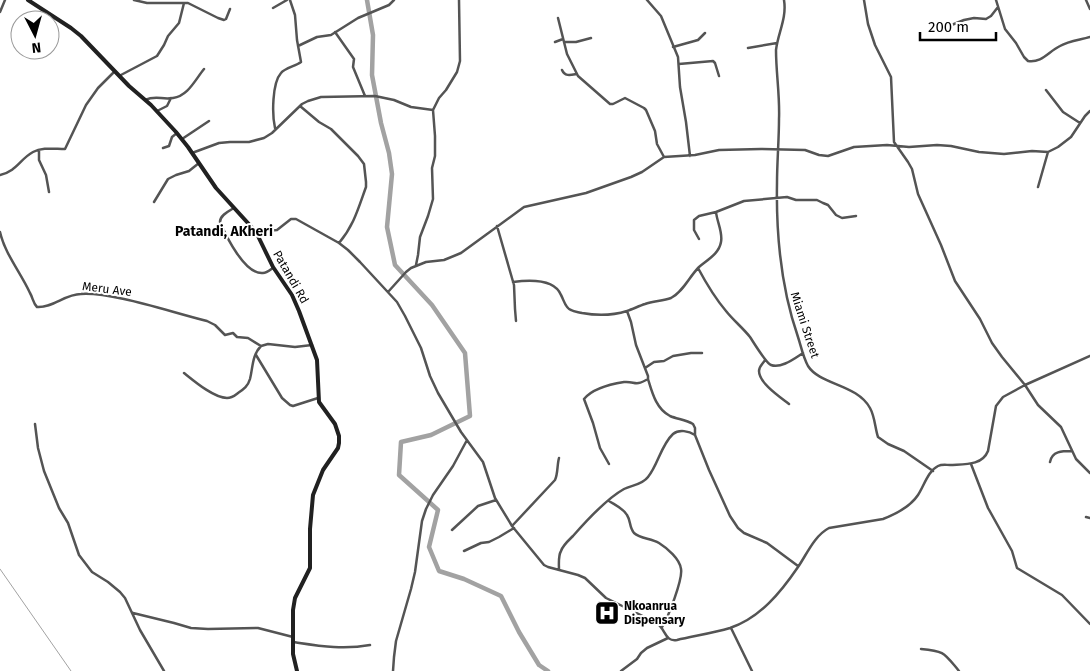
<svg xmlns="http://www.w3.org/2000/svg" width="1090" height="671" font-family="'Fira Sans',sans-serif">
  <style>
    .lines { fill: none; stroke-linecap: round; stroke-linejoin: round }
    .stream { stroke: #a2a2a2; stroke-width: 1 }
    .river { stroke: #a2a2a2; stroke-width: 4.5 }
    .street { stroke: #545454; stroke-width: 2.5 }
    .secondary { stroke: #212121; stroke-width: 4 }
    .labels { text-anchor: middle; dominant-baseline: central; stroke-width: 4; stroke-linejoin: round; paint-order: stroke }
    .street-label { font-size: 12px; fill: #000; stroke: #fff }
    .poi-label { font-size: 12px; font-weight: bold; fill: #000; stroke: #fff; text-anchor: start }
    .neighbourhood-label { font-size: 14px; font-weight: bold; fill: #000; stroke: #fff }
  </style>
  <rect width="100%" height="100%" fill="#fff"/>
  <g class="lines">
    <path class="stream" d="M0,569L71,671"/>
    <path class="river" d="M367,0L373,35L372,75L381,123L389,153L392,174L387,227L395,265L432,305L465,353L470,416L431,435L401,442L399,475L438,510L429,547L439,571L464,579L501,596L519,632L539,665L548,671"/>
    <path class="street" d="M134,0L147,3H188L218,18L224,20L226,19L230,9
      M647,0L661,16L678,57L680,87L686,122L690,156
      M784,0C787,18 778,33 776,50C776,73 780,96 779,119C779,140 777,162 777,183C776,235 781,288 798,337C801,346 803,357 808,366C820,385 857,384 870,408C875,417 875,428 878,437L888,444L904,451L933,471
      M864,0L868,24L875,45L891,77L894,142L908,162L912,169L918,194L941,245L955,281L980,319L992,343L1002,357L1025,385L1038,405L1061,427L1076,459L1090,473
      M996,0L1005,29L1016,43L1024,57L1028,61C1042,63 1048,52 1060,46C1069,41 1080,40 1090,37
      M1086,0L1090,9
      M273,8L287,0
      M0,12L5,0
      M558,18L567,54L578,76L610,104H613L625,98L644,108L646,110L655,131L657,144L664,157
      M944,28L964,20L974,18L986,19L991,16L998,7
      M335,32L354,59L353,67L365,96
      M555,42L563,39
      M564,42H576L591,38
      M298,46L317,37L331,35L358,18L389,5L394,0
      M673,47L698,40L705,33
      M748,48L777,43
      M679,64L713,61L715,63L719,76
      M562,70C565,77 571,75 577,74
      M119,76L157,56L164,45L168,36L179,23L184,3
      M1046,90L1063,112L1080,123
      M145,100C156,95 162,100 173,98C188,96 195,80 204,69
      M300,106L319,122L331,129L358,156L364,164L366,182V187C358,209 354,225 339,243
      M157,111L167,106L171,98
      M275,128C272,115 272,83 281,73C285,68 296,66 301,62L297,40L295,15L290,0
      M182,139L209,121
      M163,148L169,146L172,137L177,133
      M39,150V160L46,175L49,192
      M192,153L219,143L230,142H249L264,138L272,133L302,104L308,101L321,97L375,96L394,100L411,107L433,110
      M0,175C17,171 20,159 33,152C42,147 54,149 65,149L86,105L98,88L115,71
      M1038,187L1048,152
      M154,202L168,179L176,175L189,171L199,163
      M234,208C229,211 220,215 220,222C226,236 245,275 263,273C267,273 270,270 273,268
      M497,226L514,285L515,309L516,321
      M0,232C5,254 21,273 30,293C33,298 33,303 37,307C53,308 65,294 81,294C95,293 110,296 124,299C152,305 179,314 207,321L215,325L225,335L233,333L237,337L248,338L261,346
      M256,232L277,230L291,219H296L339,243L348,250L360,262L397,302L405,316L421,348L430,376L438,393L461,432L483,462L495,498L512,526L544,565L548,567L578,575L585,578L606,598L657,623C666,630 665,642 677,640C694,636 713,633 730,628C760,618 781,592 798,567C807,554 814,536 829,528L883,519C896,514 910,507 918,495C924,486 928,471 938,466C942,464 946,465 950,465C964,464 982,466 988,451L996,406L1003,397L1025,385L1090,356
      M699,239L694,230V220L699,216L716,212
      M416,265L418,255L420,237L428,216L433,199L432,168L435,156V136L433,110L439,98L446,90L457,72L460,61L459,0
      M698,268C706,283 715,298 726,311C733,320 743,328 750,337C754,343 766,363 771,365C781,369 795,358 803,353
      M513,282C528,280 554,278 561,295C564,300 565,308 571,310C574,312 579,312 582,313C598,316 611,316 627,311C633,309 639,306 645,304C653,301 663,301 671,298C683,292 689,277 699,267C707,260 719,254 721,242C723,232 717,222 716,212L744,201L787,197L796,200H817L823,203L828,205L836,215L842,218L856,216
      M388,292L406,272L411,268L426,262L444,260L461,253L524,207L586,193L631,177L642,172L664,157L695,155L719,150L761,149L805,150L819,155L828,156L854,147L887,145L909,147L937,145L951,146L979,152L1004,154L1032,151L1048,152L1058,147L1071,137L1085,116L1090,111
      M256,355L282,398L290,405L293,406L318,398
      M765,360C763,364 759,366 759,371C759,383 780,397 789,404
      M645,368L654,362L664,361L673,356L691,353H702
      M184,373C194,381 214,398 227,398C232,398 234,396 238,393C244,389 248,386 250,379C253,367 252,355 261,346L268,344L295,347L312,345
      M648,379C652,392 656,409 670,416C677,419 686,420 693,424L695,428V435
      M35,424L38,448L44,471L59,508L68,523L79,555L92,572L108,582L120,592L125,598L140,630L164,671
      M1050,462C1052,451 1062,451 1072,451
      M609,464L600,448L593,423L584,399C593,388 611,384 624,382C636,381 634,387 648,379V376L636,345L631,322L627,311
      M971,464L988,508L1012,551L1017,568L1062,595L1090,624
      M609,501C615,505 624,509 627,515C631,521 629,527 634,533C641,539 651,538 659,543C667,548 680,559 681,569C683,579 668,618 662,627
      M1086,517L1090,518
      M512,526L555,480C558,474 557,465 559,458
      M452,530L478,506L496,500
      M464,551L481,543L489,542L499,537L514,528
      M559,570C559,564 558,556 561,551C563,545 569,540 573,536C587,520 606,499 624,489C632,485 642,485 648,477C658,465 661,445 673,434C679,429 689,431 695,435L709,470L730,516L738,528L744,533L767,543L798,566
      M133,613L174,623L191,628L208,629L258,628L293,637
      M731,628L752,671
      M293,642C320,646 343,650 370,645
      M921,649C945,651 944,653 959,671
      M393,671L394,657L396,641L411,589L415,572L422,521L426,509L433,495L453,466L467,440
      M621,671L637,659L641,653L647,648L668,638"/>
    <path class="secondary" d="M28,0L71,28L81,36L129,86L151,105L176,132L188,147L216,188L256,232L273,267L292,295L299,311L317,360L319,402L335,424L339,436V443L338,448L323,470L313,495L310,529V568L295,598L293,610V654L297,671"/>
  </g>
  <defs>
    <symbol id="hospital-square" viewBox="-11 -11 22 22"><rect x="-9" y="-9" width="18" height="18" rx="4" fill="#000" stroke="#fff"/><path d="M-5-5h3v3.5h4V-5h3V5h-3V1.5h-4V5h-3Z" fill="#fff"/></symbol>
  </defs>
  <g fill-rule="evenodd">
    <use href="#hospital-square" x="593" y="599" width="28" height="28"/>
  </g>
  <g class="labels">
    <g class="street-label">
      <text transform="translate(291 277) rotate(60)">Patandi Rd</text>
      <text transform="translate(107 289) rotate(7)">Meru Ave</text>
      <text transform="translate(805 325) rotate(72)">Miami Street</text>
    </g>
    <g class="poi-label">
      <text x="624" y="606">Nkoanrua<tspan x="624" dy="14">Dispensary</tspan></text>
    </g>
    <g class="neighbourhood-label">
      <text x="224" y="231">Patandi, AKheri</text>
    </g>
  </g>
  <g transform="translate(35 35) rotate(174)"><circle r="24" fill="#ffffff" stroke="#999999"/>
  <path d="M0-4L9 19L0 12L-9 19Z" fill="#000000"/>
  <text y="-8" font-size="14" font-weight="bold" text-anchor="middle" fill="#000000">N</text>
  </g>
  <path d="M920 32v8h76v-8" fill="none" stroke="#000000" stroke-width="2.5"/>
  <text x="928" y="32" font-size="15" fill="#000000" stroke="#ffffff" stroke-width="4" paint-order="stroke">200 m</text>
</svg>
